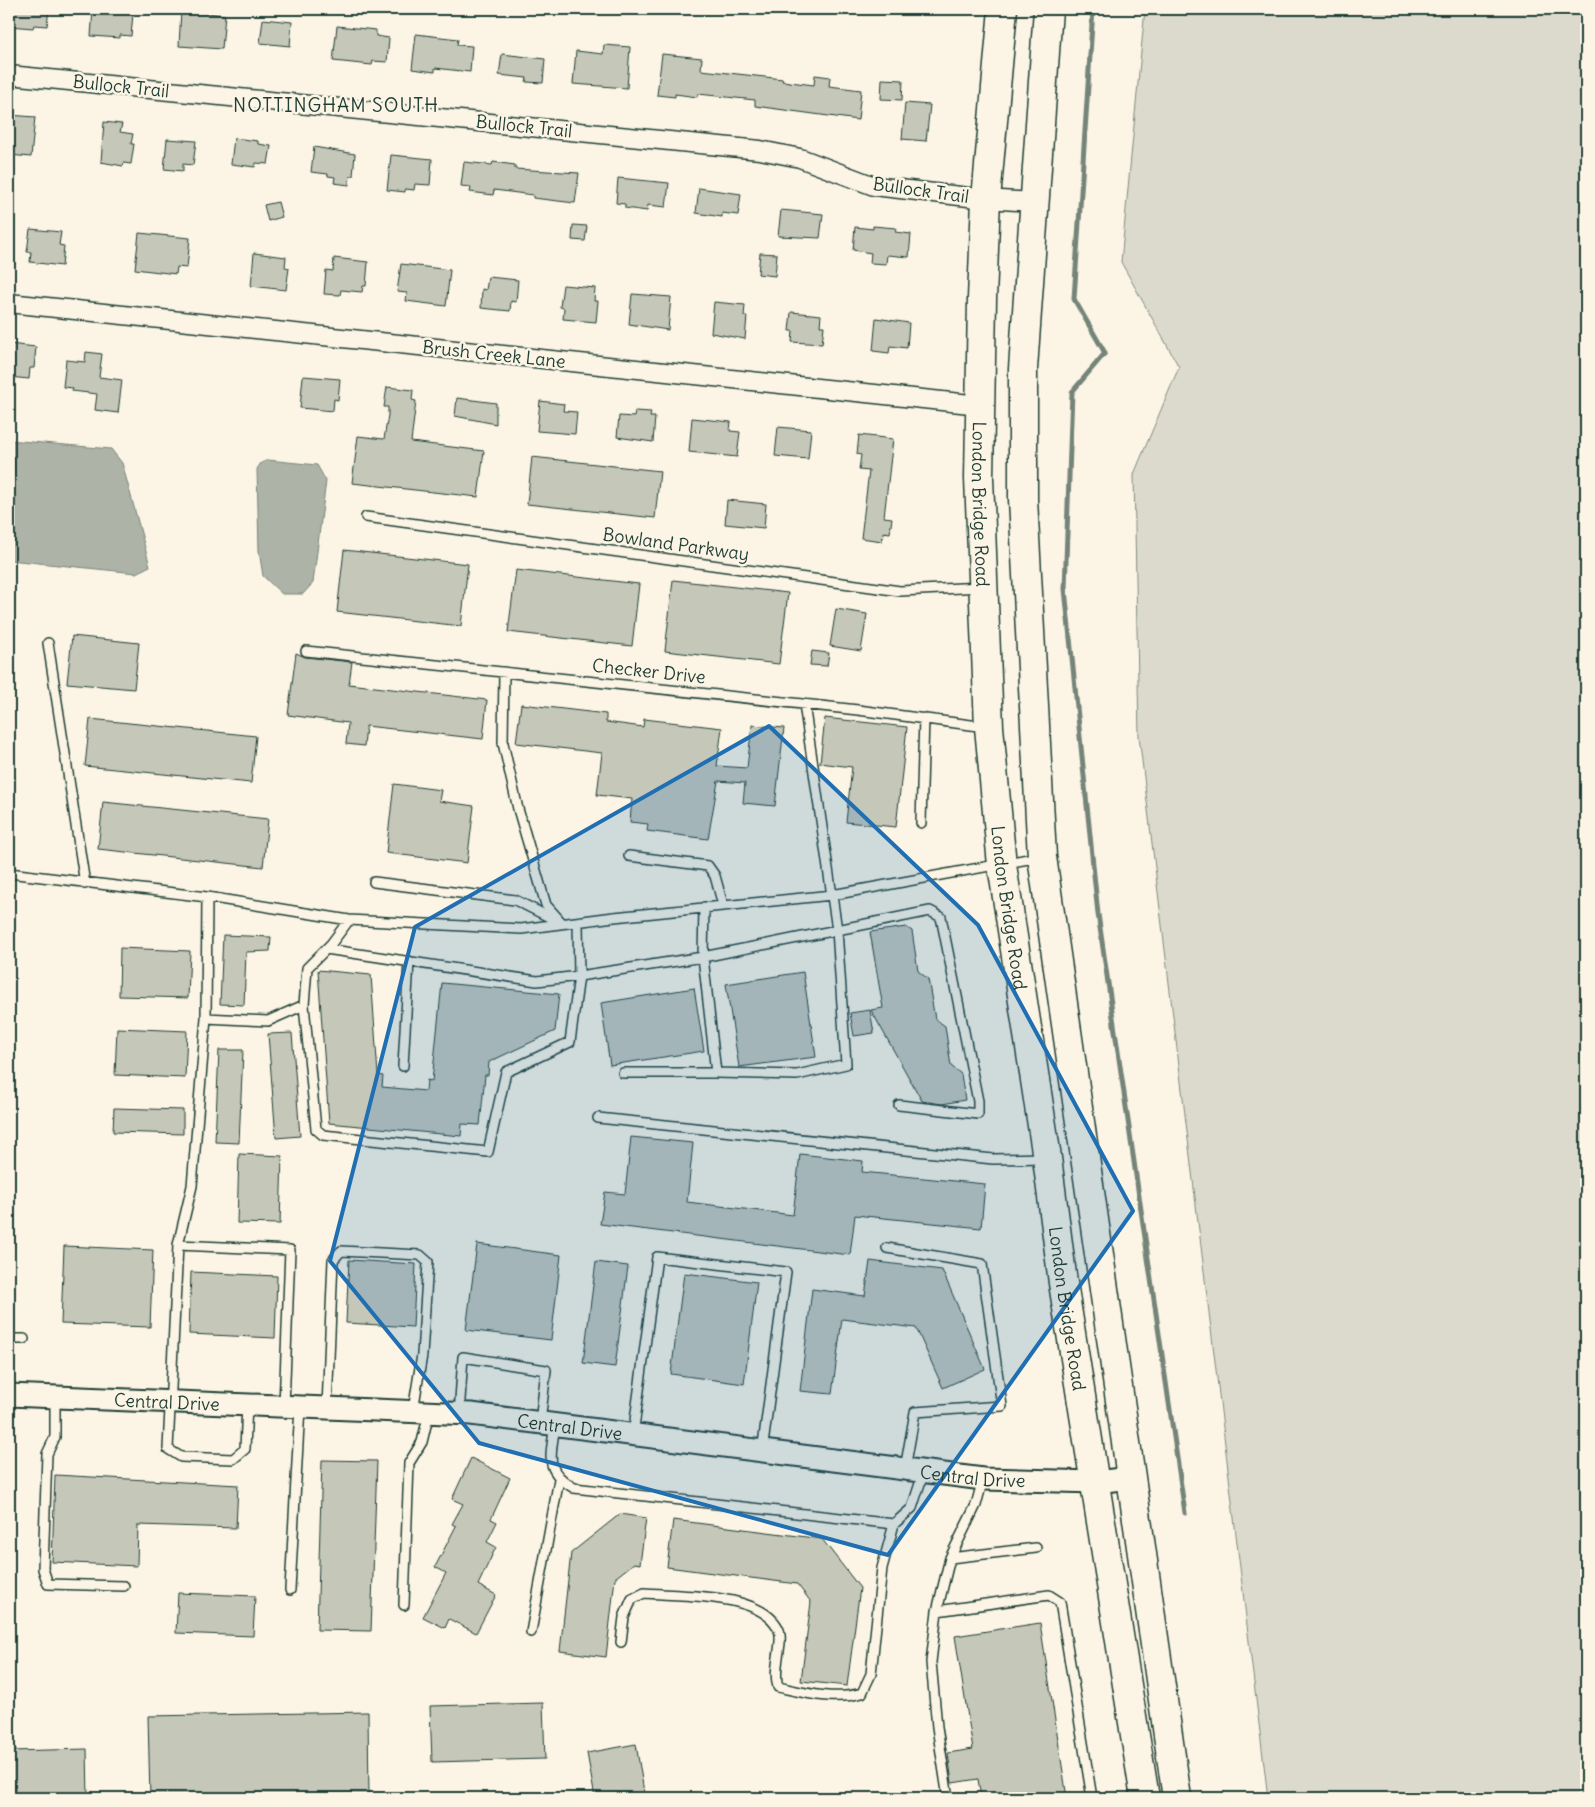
<svg xmlns="http://www.w3.org/2000/svg" width="1595" height="1807" font-family="Delius,sans-serif">
  <style>
    .green { fill: #dcdacc; stroke: #7e8c80 }
    .water { fill: #aeb3a7; stroke: #758479 }
    .lines { fill: none; stroke-linecap: round; stroke-linejoin: round }
    .stream { stroke: #758479; stroke-width: 5 }
    .building { fill: #c5c7b9; stroke: #1f3d34 }
    .service-casing { stroke: #1f3d34; stroke-width: 12 }
    .minor-casing { stroke: #1f3d34; stroke-width: 21 }
    .tertiary-casing { stroke: #1f3d34; stroke-width: 25 }
    .primary-casing { stroke: #1f3d34; stroke-width: 31 }
    .service { stroke: #fcf5e5; stroke-width: 9 }
    .minor { stroke: #fcf5e5; stroke-width: 18 }
    .tertiary { stroke: #fcf5e5; stroke-width: 21 }
    .primary { stroke: #fcf5e5; stroke-width: 28 }
    .marked { fill: #1f6fb2; fill-opacity: 0.2; stroke: #1f6fb2; stroke-width: 4; stroke-linejoin: round }
    .labels { text-anchor: middle; dominant-baseline: central; stroke-width: 5; stroke-linejoin: round; paint-order: stroke }
    .street-label { font-size: 18px; fill: #1f3d34; stroke: #fcf5e5 }
    .neighbourhood-label { font-size: 19px; letter-spacing: 1px; fill: #1f3d34; stroke: #fcf5e5 }
  </style>
  <rect width="100%" height="100%" fill="#fcf5e5"/>
  <filter id="ink" filterUnits="userSpaceOnUse"><feTurbulence type="fractalNoise" baseFrequency=".02" numOctaves="2"/><feDisplacementMap in="SourceGraphic" scale="10" xChannelSelector="R" yChannelSelector="G"/><feConvolveMatrix kernelMatrix="1 2 1 2 8 2 1 2 1" color-interpolation-filters="sRGB"/></filter>
  <g filter="url(#ink)">
    <path class="green" d="M1145,9H1586V1798H1268L1139,736L1134,474L1179,367L1121,262Z"/>
    <path class="water" d="M9,440L111,449L122,463L150,566L136,573L9,560Z
      M268,460L317,465L326,481L313,583L303,594H282L263,576L259,551L257,469L261,463Z"/>
    <g class="lines">
      <path class="stream" d="M1093,9L1074,299L1105,353L1072,392L1065,589L1098,914L1185,1513"/>
    </g>
    <path class="building" d="M9,9H49L47,26L34,25L33,28L9,26Z
      M93,10L133,14L131,36L120,35V38L91,36Z
      M181,10L225,15L222,49L179,46Z
      M263,19L292,22L290,46L260,43Z
      M337,26L376,30V36L389,38L387,62L373,61L372,65L333,61Z
      M416,34L458,39L457,45L472,46L470,72L435,68V72L412,69Z
      M604,45L630,47L627,88L573,84L576,51L603,54Z
      M502,54L545,59L543,83L526,82L527,78L499,75Z
      M662,54L702,58L701,70L783,79L782,81L814,85L815,75L830,77L829,86L861,90L858,120L755,106V100L698,94L697,97L675,94V97L657,95Z
      M882,79L903,80L902,100L881,99Z
      M905,103L930,105L926,141L902,139Z
      M9,115L35,117L31,157L9,155Z
      M104,122L122,124L120,132L133,134L131,144H134L131,164L124,163L123,166L101,162Z
      M234,138L258,141V144L271,146L268,164L256,163L255,167L231,164Z
      M167,139L196,141L193,165L183,164V171L164,169Z
      M314,147L355,154L353,176H350L349,185L334,183L335,177L328,176V174L311,172Z
      M391,155L432,159L430,185L415,184L414,190L405,189V192L387,190Z
      M464,162L492,165L493,162L515,165V169L579,173L575,203L533,198V195L494,190L493,195L470,192L471,187L461,186Z
      M618,178L669,183L666,207L648,205L647,211L625,208V204L616,203Z
      M699,188L741,194L738,215L722,213V217L696,213Z
      M278,202L282,217L268,221L264,205Z
      M781,210L823,214L820,238L778,236Z
      M573,225L587,226L585,241L572,240Z
      M873,226L896,228L895,232L911,234L909,257L887,255L886,264L870,263L871,253L853,250L855,227L873,229Z
      M30,229L61,232L59,245L64,246L62,266L30,262L31,252H27Z
      M139,233L190,238L187,268L177,267L176,274L135,269Z
      M254,253L286,257L285,267L289,268L286,290L251,286Z
      M760,253L777,254L775,276L758,274Z
      M334,258L368,262L366,286H363L362,292L341,290L340,295L324,294L326,270L333,271Z
      M401,264L450,270L446,306L406,301L407,293L397,292Z
      M488,277L518,280L516,302L511,301L510,311L481,308L482,289L486,290Z
      M563,285L595,288L594,301H598L596,322L563,319L564,308L560,307Z
      M632,294L671,297L668,330L629,324Z
      M714,302L745,305L744,316H747L745,339L711,333Z
      M791,312L821,315L820,326H824L822,344L792,342L793,331H789Z
      M876,318L909,323L907,348L890,346L889,353L873,351Z
      M9,344L36,347L34,368H30L29,379L9,377Z
      M86,352L102,354L99,377L122,380L118,413L95,410L97,394L72,391L73,388L63,387L66,360L85,362Z
      M303,376L340,379L338,400L334,399L333,411L300,408Z
      M387,387L413,390L412,400L416,401L411,442L484,451L478,497L352,483L358,436L384,439L388,415V407H384Z
      M457,398L496,403V424L455,416Z
      M540,401L564,404L563,411L577,412L575,434L537,431Z
      M635,411L651,412L650,417H655L653,442L617,437L619,416L634,417Z
      M692,418L731,422L730,431L740,432L737,457L689,452Z
      M778,427L811,430L808,459L775,456Z
      M859,435L893,439L884,517L892,518L890,533L883,532L882,541L861,538L869,471L859,470L861,455L857,454Z
      M532,457L660,471L655,518L527,504Z
      M727,500L766,504L764,528L725,524Z
      M344,550L468,564L461,626L337,612Z
      M516,570L639,584L632,646L508,632Z
      M673,580L788,593L779,664L665,651Z
      M836,609L867,614L861,651L830,646Z
      M72,636L139,643L134,689L67,683Z
      M812,651L829,653L827,666L810,665Z
      M296,653L305,657L352,662L349,684L487,700L483,739L366,726L364,746L346,744L348,723L288,715Z
      M521,704L606,714V722L643,727L644,719L722,728L717,766L747,768L752,725L784,728L775,806L743,803L745,783L718,781L708,839L647,831L648,824L630,822L632,799L597,795L602,753L516,743Z
      M825,718L907,727L896,827L846,822L852,767L820,763Z
      M90,719L256,736L251,783L85,766Z
      M394,784L441,790L439,801L474,806L467,863L386,853Z
      M103,802L268,819L263,867L98,849Z
      M906,927L912,931L918,971L928,979L935,1019L945,1026L951,1066L961,1074L965,1100L942,1104L922,1101L871,1010L883,1008L870,932Z
      M223,935L271,937L270,951L246,952L244,1005L220,1004Z
      M120,948L190,951L188,998L119,996Z
      M318,970L371,975L378,1075L383,1076L382,1087L426,1091L427,1080L432,1081L442,983L559,994L555,1031L489,1062L488,1075H485L480,1125L462,1124L461,1136L329,1123Z
      M803,972L816,1057L739,1067L726,984Z
      M694,988L704,1051L610,1065L601,1003Z
      M870,1010L874,1033L854,1036L850,1013Z
      M117,1028L187,1031L185,1078L115,1075Z
      M292,1033L300,1136L276,1138L268,1034Z
      M219,1050H243L239,1143L215,1142Z
      M114,1108L183,1110V1134L113,1132Z
      M631,1137L693,1143L687,1202L793,1215L800,1154L863,1161L862,1172L985,1184L981,1228L855,1215L850,1255L600,1224L605,1192L625,1194Z
      M239,1154L282,1156L280,1224L237,1223Z
      M477,1244L561,1255L551,1340L466,1330Z
      M64,1246L153,1250L150,1327L61,1324Z
      M349,1260L416,1264L413,1327L346,1323Z
      M870,1261L942,1270L985,1369L943,1388L916,1328L842,1319L832,1394L800,1391L812,1289L865,1296Z
      M596,1262L628,1266L615,1367L583,1363Z
      M191,1272L277,1276L275,1338L189,1334Z
      M684,1273L757,1282L744,1384L671,1374Z
      M471,1458L510,1478L491,1519L497,1522L487,1542L496,1547L478,1585L496,1595L476,1633L449,1619L445,1628L423,1617L446,1573L435,1567L456,1526L452,1524L463,1504L452,1499Z
      M322,1460L377,1461L371,1631L317,1630Z
      M55,1475L238,1485L236,1528L138,1525L137,1566L52,1562Z
      M620,1514L646,1518L640,1564L634,1563L615,1578L606,1657L560,1651L571,1553Z
      M673,1520L822,1539L860,1588L847,1686L801,1681L811,1602L797,1584L667,1567Z
      M178,1593L255,1596L253,1636L176,1633Z
      M1040,1623L1067,1798H981L978,1779L952,1783L948,1753L973,1749L955,1636Z
      M543,1703L545,1759L432,1762L430,1706Z
      M368,1712L369,1798H150L148,1716Z
      M636,1744L645,1798H595L587,1753Z
      M87,1749L88,1798H11L10,1751Z"/>
    <g class="lines">
      <defs>
        <path id="service" d="M366,517L900,591L982,587
          M48,643L85,884
          M306,651L858,710L986,727
          M504,672L503,743L518,809L546,905L562,923
          M921,823L924,718
          M629,856L708,866L715,876L723,905
          M9,873L207,897L349,920L521,929L614,917L832,895L1039,857
          M374,882L515,900L559,922
          M704,907L703,957L837,930L804,704
          M349,920L331,944L307,968L304,1005L316,1129L323,1135L488,1152L506,1072L570,1042L579,976L703,957L716,1073H623
          M326,949L537,981L579,976L578,923
          M206,1018L207,897
          M403,1066L409,961
          M716,1073L797,1075L846,1064L837,930L930,911L941,917L978,1101V1114L899,1105
          M598,1118L993,1159L1044,1158
          M178,1245L192,1186L206,1018L268,1021L304,1005
          M887,1248L982,1264L1002,1406L915,1412L905,1469
          M9,1339H24
          M55,1397V1437L47,1454L43,1569L48,1584L124,1586
          M247,1404L245,1449L233,1459L181,1457L168,1449L178,1245L290,1250L284,1406
          M327,1408L333,1260L341,1251L420,1255L428,1262L422,1355L413,1411
          M459,1414L463,1357L546,1370L540,1423
          M555,1425C551,1456 543,1470 574,1488L894,1524L912,1508L924,1471
          M633,1435L657,1257L786,1272L762,1452
          M950,1558L1036,1548
          M290,1590L300,1407
          M404,1605L409,1463L422,1442L429,1413
          M937,1611L1049,1595L1060,1602L1092,1798
          M531,1632L559,1479
          M621,1642L624,1617L632,1599L644,1593C679,1596 763,1592 779,1630C784,1643 772,1669 778,1687C806,1693 834,1701 862,1693L871,1674L882,1568L894,1524
          M948,1798L937,1727L931,1662L937,1611L950,1558L976,1505L983,1479"/>
        <path id="minor" d="M9,75L760,150L800,158L874,186L986,199L1033,202
          M9,303L980,405"/>
        <g id="tertiary">
          <path id="s1" d="M9,1395L471,1414L983,1479L1096,1482L1130,1478"/>
        </g>
        <g id="primary">
          <path id="s2" d="M1003,9L986,199L982,299L979,478L989,727L1002,865L1047,1158L1063,1283L1145,1798"/>
          <path d="M1048,9L1023,369V499L1042,857L1177,1798"/>
        </g>
      </defs>
      <use href="#service" class="service-casing"/>
      <use href="#minor" class="minor-casing"/>
      <use href="#tertiary" class="tertiary-casing"/>
      <use href="#primary" class="primary-casing"/>
      <use href="#service" class="service"/>
      <use href="#minor" class="minor"/>
      <use href="#tertiary" class="tertiary"/>
      <use href="#primary" class="primary"/>
    </g>
  </g>
  <path class="marked" d="M769,726L978,925L1133,1211L888,1555L479,1443L330,1261L415,927Z"/>
  <g class="labels">
    <g class="street-label">
      <text transform="translate(121 86) rotate(6)">Bullock Trail</text>
      <text transform="translate(524 126) rotate(6)">Bullock Trail</text>
      <text transform="translate(921 190) rotate(8)">Bullock Trail</text>
      <text transform="translate(494 354) rotate(6)">Brush Creek Lane</text>
      <text stroke="none"><textPath href="#s2" startOffset="496">London Bridge Road</textPath></text>
      <text transform="translate(676 544) rotate(8)">Bowland Parkway</text>
      <text transform="translate(649 671) rotate(6)">Checker Drive</text>
      <text stroke="none"><textPath href="#s2" startOffset="901">London Bridge Road</textPath></text>
      <text stroke="none"><textPath href="#s2" startOffset="1306">London Bridge Road</textPath></text>
      <text stroke="none"><textPath href="#s1" startOffset="158">Central Drive</textPath></text>
      <text stroke="none"><textPath href="#s1" startOffset="562">Central Drive</textPath></text>
      <text stroke="none"><textPath href="#s1" startOffset="968">Central Drive</textPath></text>
    </g>
    <g class="neighbourhood-label">
      <text x="336" y="105">NOTTINGHAM SOUTH</text>
    </g>
  </g>
  <rect width="1595" height="1807" fill="none" stroke="#fcf5e5" stroke-width="30"/>
  <rect x="15" y="15" width="1565" height="1777" fill="none" stroke="#1f3d34" stroke-width="2" filter="url(#ink)"/>
</svg>
